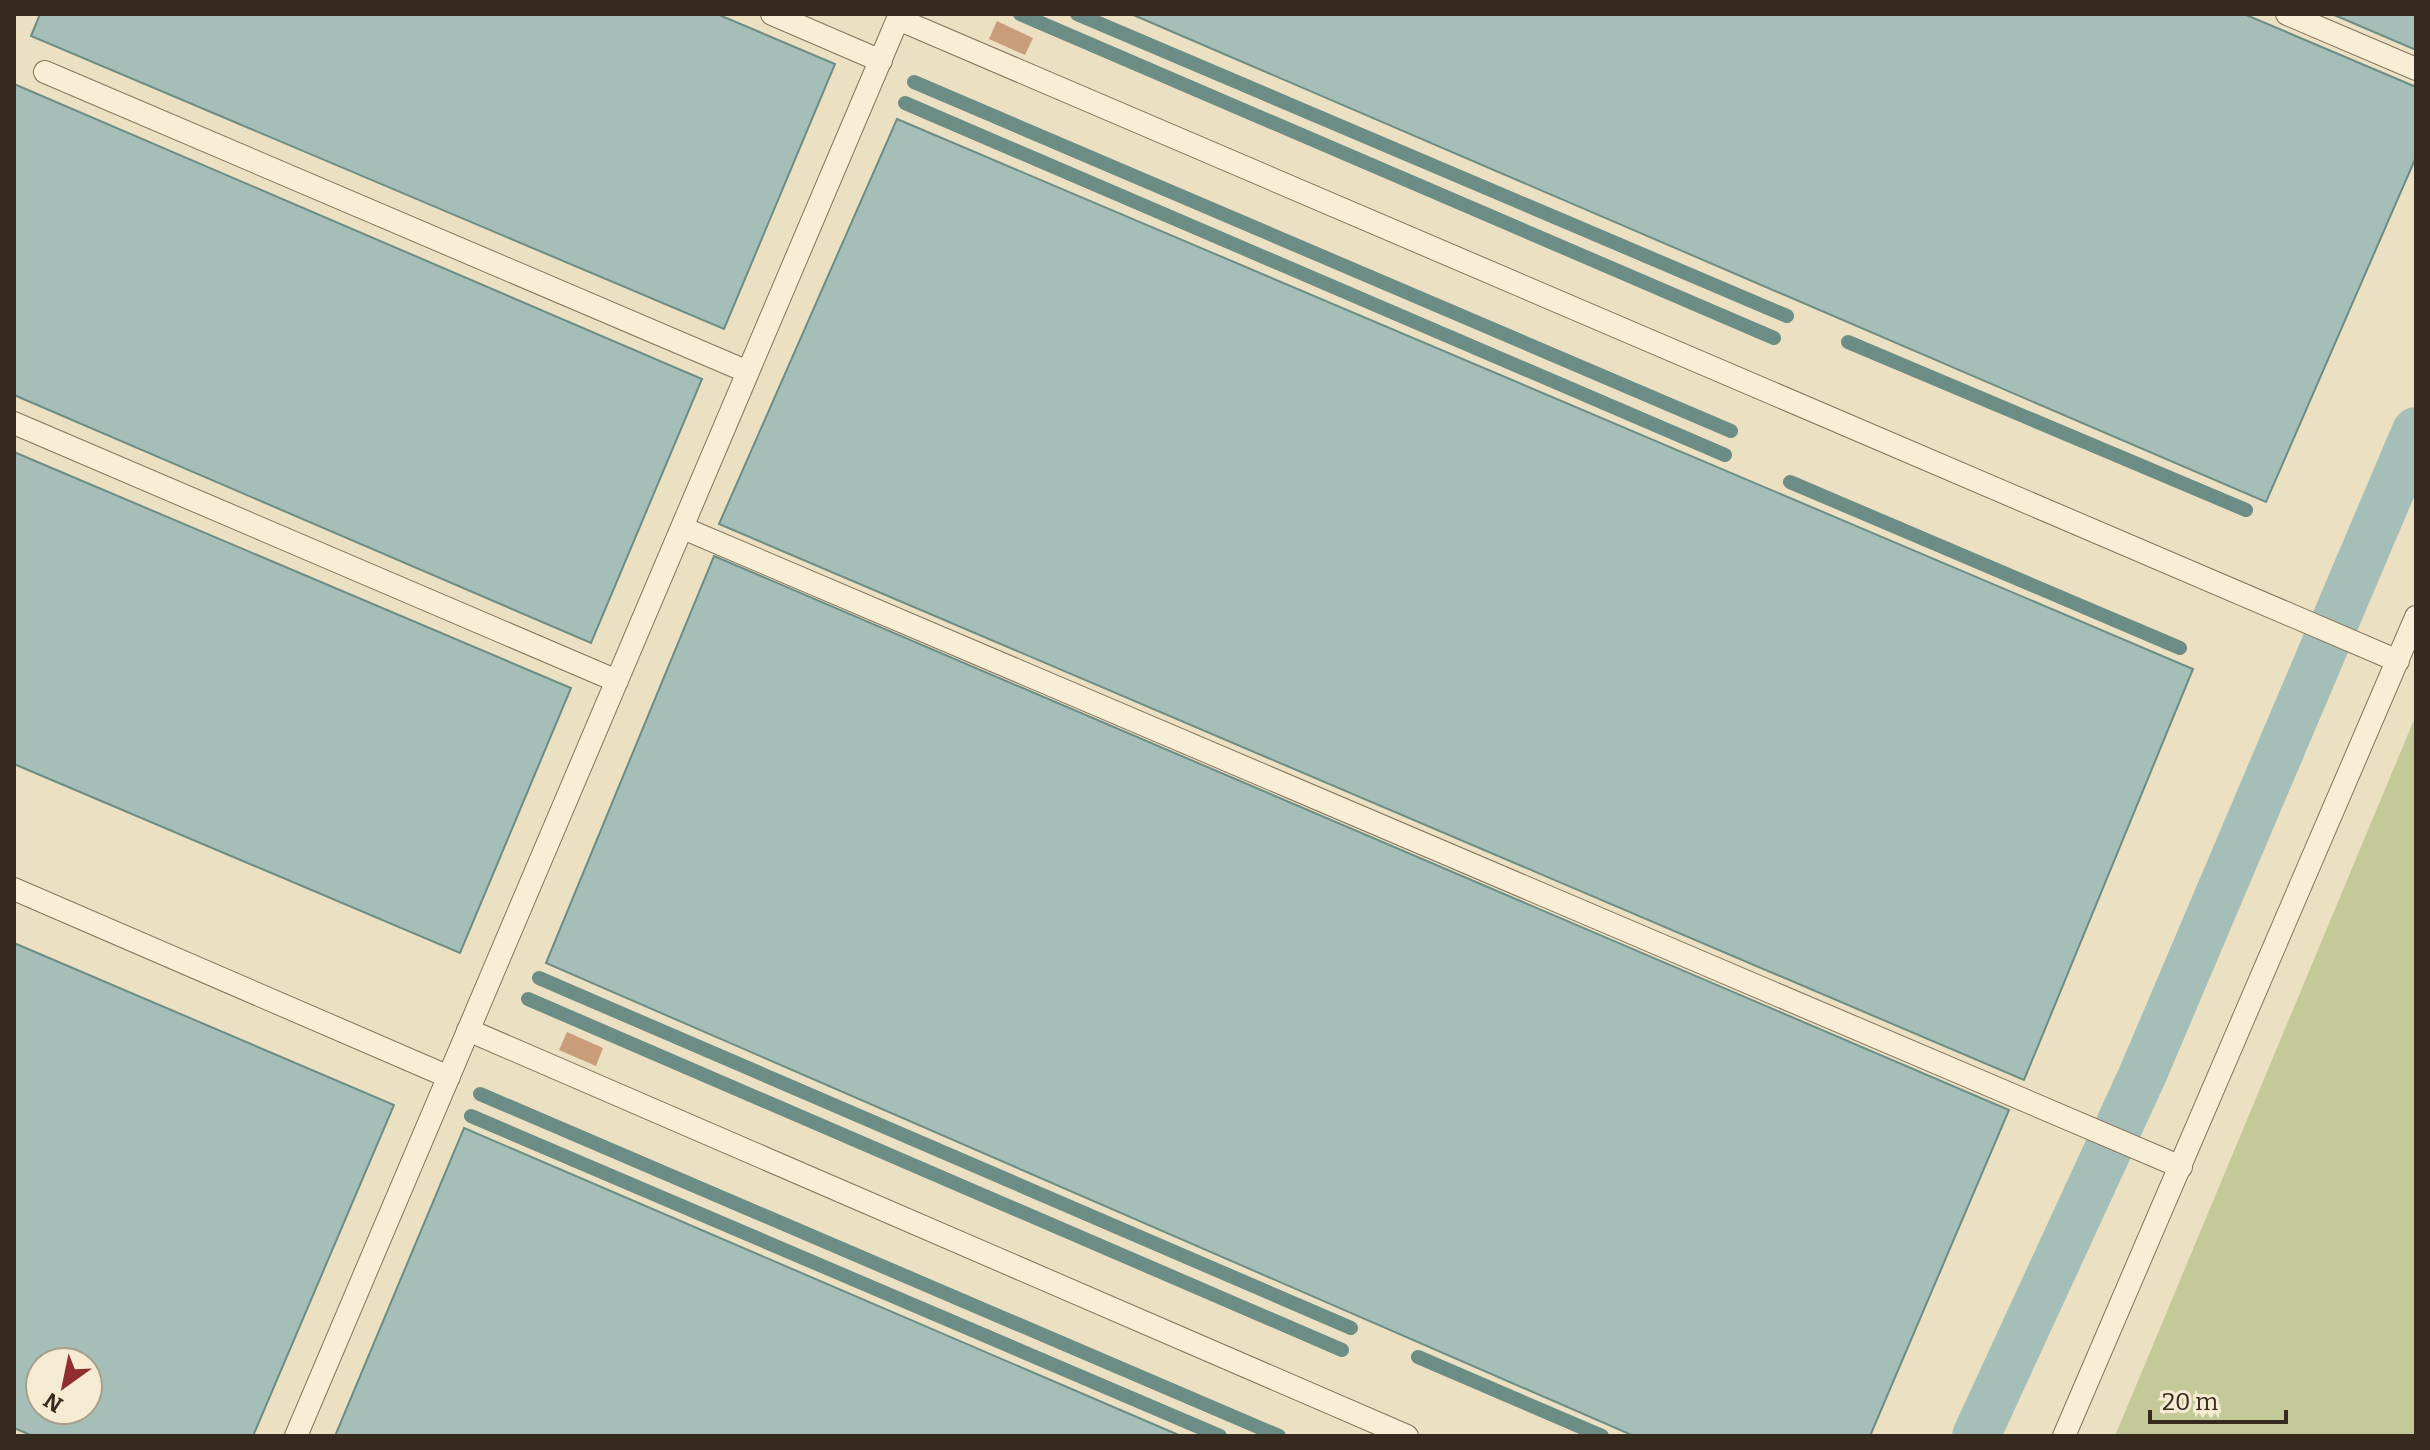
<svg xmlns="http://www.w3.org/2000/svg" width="2430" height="1450" font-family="Bitter,serif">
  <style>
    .green { fill: #c3ca97 }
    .water { fill: #a5bfb8; stroke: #6c8d85; stroke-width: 2; fill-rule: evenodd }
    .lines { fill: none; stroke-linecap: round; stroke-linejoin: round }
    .stream { stroke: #6c8d85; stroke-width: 14 }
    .canal { stroke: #a5bfb8; stroke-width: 48 }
    .building { fill: #c99c7a }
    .service-casing { stroke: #85725a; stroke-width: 24 }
    .service { stroke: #f7eed5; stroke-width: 22 }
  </style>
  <rect width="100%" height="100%" fill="#ece0c3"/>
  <path class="green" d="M2416,715V1436H2115Z"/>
  <path class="water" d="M40,14H717L835,64L724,329L31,36Z
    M1131,14H2244L2416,87V157L2266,502Z
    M2332,14H2416V50Z
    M14,84L702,379L591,643L14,395Z
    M897,119L2193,669L2024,1080L719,524Z
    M14,452L571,688L460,953L14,764Z
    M714,556L2009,1110L1870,1436H1634L546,963Z
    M14,943L394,1105L253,1436H33L14,1428ZM40,1362H88V1410H40Z
    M464,1128L1181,1436H335Z"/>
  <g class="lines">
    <path class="stream" d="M1020,14L1774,338
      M1077,14L1787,316
      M914,82L1731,431
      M905,103L1725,455
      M1848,342L2246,510
      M1790,482L2180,648
      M539,978L1351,1328
      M528,999L1342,1350
      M480,1094L1279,1436
      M471,1116L1220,1436
      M1418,1357L1602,1436"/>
    <path class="canal" d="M1976,1436L2142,1076L2416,431"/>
  </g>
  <path class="building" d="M997,21L1033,38L1025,55L989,39Z
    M567,1032L603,1048L596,1066L559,1050Z"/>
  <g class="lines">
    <defs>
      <path id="service" d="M772,14L881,61
        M2287,14L2416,69
        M898,19L2398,661
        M45,72L748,372
        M14,423L617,681
        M683,528L2181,1167
        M14,889L449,1077
        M468,1030L1407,1436
        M296,1436L900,14
        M2064,1436L2416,617"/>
    </defs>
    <use href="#service" class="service-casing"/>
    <use href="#service" class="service"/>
  </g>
  <rect width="2430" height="1450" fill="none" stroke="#362a1e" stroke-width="32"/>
  <g transform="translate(64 1386) rotate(213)"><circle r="38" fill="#f4ebd2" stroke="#a89e8a" stroke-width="2"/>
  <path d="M0-6L14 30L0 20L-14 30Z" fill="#922d2d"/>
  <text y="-12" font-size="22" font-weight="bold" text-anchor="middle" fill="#362a1e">N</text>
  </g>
  <path d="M2150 1410v12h136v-12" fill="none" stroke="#362a1e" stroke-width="4"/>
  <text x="2162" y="1410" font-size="24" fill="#362a1e" stroke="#f4ebd2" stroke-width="6" paint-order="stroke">20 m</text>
</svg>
